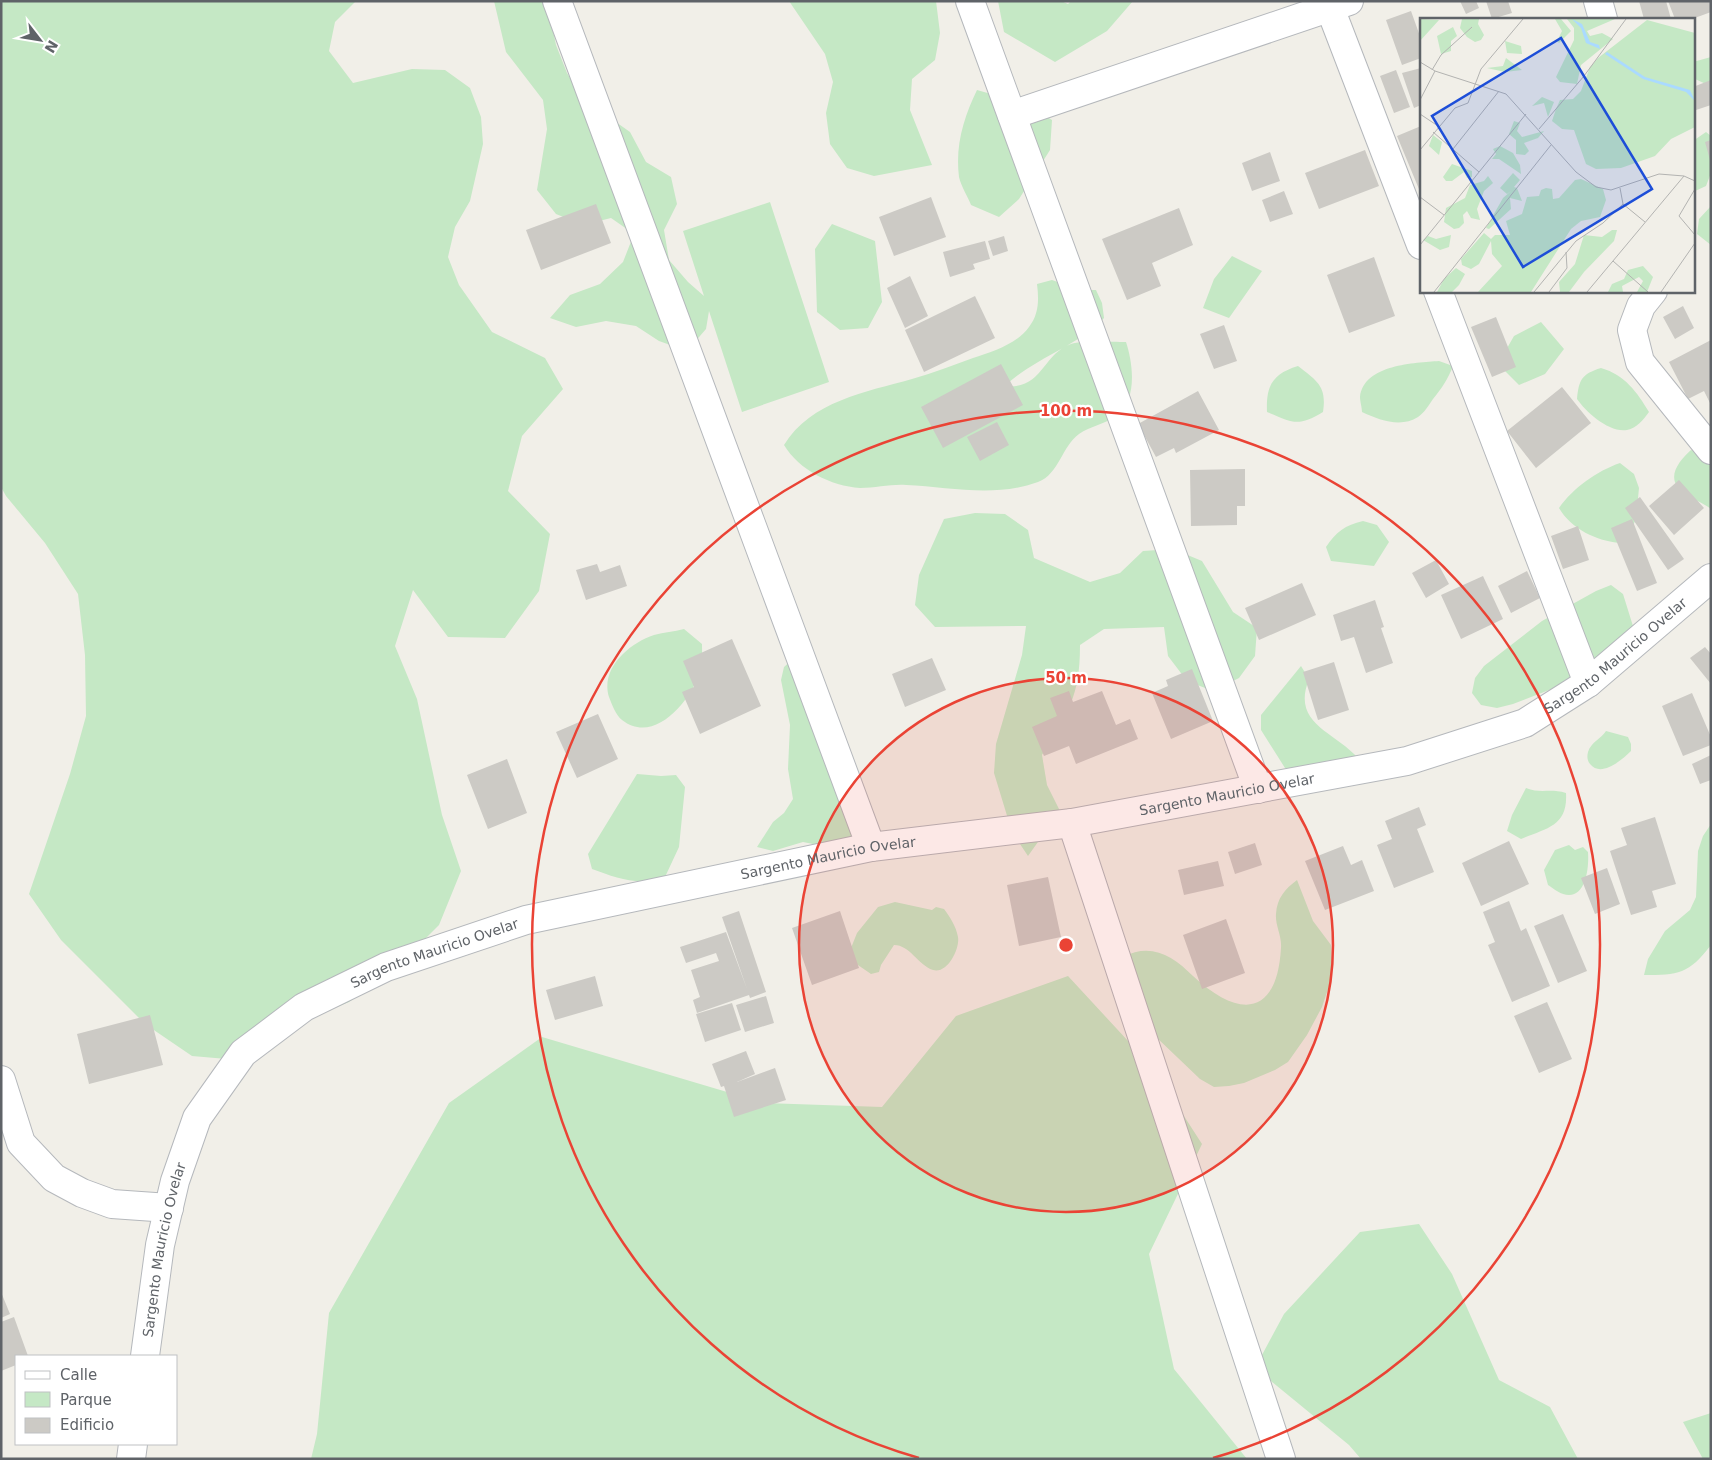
<svg xmlns="http://www.w3.org/2000/svg" width="1712" height="1460" font-family="'DejaVu Sans',sans-serif">
  <style>
    .green { fill: #c5e8c5 }
    .building { fill: #cccac5 }
    .lines { fill: none; stroke-linecap: round; stroke-linejoin: round }
    .minor-casing { stroke: #b5b8bc; stroke-width: 30 }
    .minor { stroke: #fff; stroke-width: 28 }
    .ring { fill: none; stroke: #ea4335; stroke-width: 2.5 }
    .labels { text-anchor: middle; dominant-baseline: central; stroke-width: 4.5; stroke-linejoin: round; paint-order: stroke }
    .street-label { font-size: 14px; fill: #5f6368; stroke: #fff }
    .inset-road { fill: none; stroke: #b3b3b1; stroke-width: 1 }
    .view { fill: #1d4ed8; fill-opacity: 0.15; stroke: #1d4ed8; stroke-width: 2.5 }
    .inset-edge { fill: none; stroke: #5f6368; stroke-width: 2.5 }
    .centre { fill: #ea4335; stroke: #fff; stroke-width: 2.5 }
    .ring-label { font-size: 15px; text-anchor: middle; font-weight: bold; fill: #ea4335; stroke: #fff; stroke-width: 4.5; stroke-linejoin: round; paint-order: stroke }
  </style>
  <rect width="100%" height="100%" fill="#f1efe8"/>
  <path class="green" d="M1,1H356L335,22L329,51L353,83L412,69L445,70L470,88L481,117L483,144L470,201L455,227L448,257L459,285L492,332L545,358L563,389L522,436L508,491L550,534L539,591L505,638L448,637L413,590L395,646L417,699L442,815L461,871L439,925L397,967L349,1002L296,1024L250,1061L192,1056L145,1024L61,940L29,894L70,774L86,716L85,655L78,594L45,543L6,496L1,487Z
    M494,1H547L556,45L567,73L582,98L630,132L646,162L671,177L677,204L664,230L669,260L688,282L704,296L683,231L770,202L829,382L742,412L709,311L706,329L687,351L659,341L636,326L606,321L576,327L550,318L570,295L600,284L623,262L634,234L611,218L583,225L556,214L537,190L547,129L543,100L506,52Z
    M789,1H936L940,33L935,60L912,79L910,110L932,165L874,176L847,168L830,144L826,113L833,82L825,54Z
    M998,1H1061L1068,4L1071,1H1133L1107,31L1055,62L1004,32Z
    M1711,57V86H1710L1693,78V62Z
    M977,90L1026,104L1052,120L1050,150L1019,199L999,217L971,205C968,197 961,186 959,177C955,145 964,117 977,90Z
    M1706,132L1711,136V173L1706,186L1693,192V141Z
    M1711,206V245L1697,234L1699,219Z
    M832,224L875,241L882,302L868,328L840,330L817,312L815,249Z
    M1232,256L1262,271L1229,318L1203,308L1214,279Z
    M1052,280L1080,290H1096L1102,303L1104,318C1077,347 1034,358 1005,386C1043,390 1042,354 1071,344C1084,340 1111,342 1126,342C1133,363 1138,400 1116,416C1106,424 1090,426 1079,434C1062,446 1059,474 1038,482C994,498 950,487 906,485C891,484 876,488 860,488C831,486 799,470 784,445C811,401 866,392 912,379C933,373 953,365 973,358C992,352 1017,344 1029,327C1039,314 1039,300 1037,284Z
    M1541,322L1564,349L1545,374L1519,385L1498,364L1514,336Z
    M1439,361L1453,366C1448,379 1442,388 1433,399C1429,405 1424,413 1418,417C1401,428 1379,420 1362,412C1362,408 1360,401 1360,397C1364,364 1415,363 1439,361Z
    M1298,366C1317,381 1327,386 1323,412C1298,427 1293,423 1267,412C1266,386 1272,374 1298,366Z
    M1601,368C1625,375 1637,392 1649,412C1643,420 1637,428 1627,430C1609,433 1586,412 1577,399C1579,379 1582,374 1601,368Z
    M1691,450L1711,455V509C1702,502 1689,498 1680,490C1666,476 1680,460 1691,450Z
    M1620,463L1634,474L1639,488L1636,519L1630,532L1620,543C1597,541 1571,529 1559,508C1573,488 1597,471 1620,463Z
    M975,513L1005,514L1028,530L1034,558L1090,582L1120,573L1143,551L1173,549L1202,561L1233,612L1257,628L1255,656L1239,678L1213,691L1187,681L1168,656L1164,627L1104,629L1080,645C1080,698 1068,711 1042,755L1047,785L1060,811L1028,856L1012,832L994,773L996,744L1022,655L1026,626L935,627L915,605L919,575L944,519Z
    M1363,521L1377,525L1389,542L1374,566L1331,561L1326,547C1336,532 1345,525 1363,521Z
    M1611,585L1623,594L1637,639L1593,673L1513,704L1497,708L1481,705L1472,693L1475,678L1484,666L1542,621L1596,591Z
    M684,629L702,644C702,654 703,666 699,675C689,702 654,745 622,720C616,715 612,705 609,697C600,669 629,643 654,635C664,632 674,632 684,629Z
    M795,657L810,661L820,670L858,772L864,801L857,830L846,842L833,848L803,842L773,851L757,847L773,822L784,813L793,799L788,769L790,725L781,680L784,667Z
    M1301,666L1309,679C1291,724 1334,731 1358,758L1299,777L1285,768L1261,730V715Z
    M1606,731L1628,737L1631,744V751C1622,760 1601,778 1590,764C1587,760 1587,756 1588,752C1591,742 1601,739 1606,731Z
    M637,774L661,776L676,775L685,787L679,847L665,877C639,887 617,878 592,869L588,854Z
    M1526,788C1541,794 1550,788 1566,793C1568,826 1547,828 1521,839L1507,831L1512,815Z
    M1711,824V945C1689,974 1678,975 1644,975L1648,959L1665,931L1690,910L1696,897L1698,851L1703,836Z
    M1569,845L1575,850L1583,847L1588,852C1589,865 1587,895 1569,895C1561,895 1554,889 1548,885L1544,870L1555,850Z
    M1297,880L1313,921L1331,945L1332,977L1322,1007L1307,1035L1288,1062L1275,1070L1244,1083L1229,1086L1214,1087L1200,1079L1155,1036L1123,957C1151,942 1173,956 1193,976C1238,1018 1277,1018 1281,948C1282,936 1275,925 1276,914C1277,898 1285,889 1297,880Z
    M895,902L932,910L936,907L944,909C950,917 956,926 958,937C960,948 948,974 933,970C918,965 910,945 894,945L881,965L879,972L871,974L855,963L851,948L857,933L878,907Z
    M1068,976L1153,1068L1202,1144L1149,1254L1174,1369L1247,1459H311L317,1434L329,1313L449,1103L542,1037L764,1103L882,1107L956,1016Z
    M1419,1224L1452,1274L1499,1380L1550,1407L1578,1459H1361L1349,1445L1255,1368L1284,1314L1360,1232Z
    M1711,1413V1459H1703L1683,1422Z"/>
  <path class="building" d="M1460,1H1476L1479,8L1466,14Z
    M1486,1H1508L1512,13L1492,19Z
    M1639,1H1666L1671,19H1644Z
    M1668,1H1711V12L1692,19H1675Z
    M1411,11L1421,39V58L1402,65L1386,20Z
    M1421,68V105L1414,108L1402,73Z
    M1396,70L1410,107L1394,113L1380,76Z
    M1711,80V105L1693,111V87Z
    M1421,126V194L1397,136Z
    M1711,140V160H1710L1705,142Z
    M1365,150L1379,186L1319,209L1305,173Z
    M1270,152L1280,181L1252,191L1242,163Z
    M1284,191L1293,214L1270,222L1262,200Z
    M931,197L946,237L894,256L879,217Z
    M596,204L611,243L541,270L526,230Z
    M1179,208L1193,245L1152,263L1161,286L1127,300L1102,239Z
    M1004,236L1008,251L993,256L988,241Z
    M985,241L990,259L973,264L975,269L950,277L943,252Z
    M1374,257L1395,316L1349,333L1327,275Z
    M910,276L928,316L905,328L887,288Z
    M975,296L995,338L924,372L905,330Z
    M1683,306L1694,328L1675,339L1663,317Z
    M1496,317L1516,367L1492,377L1471,327Z
    M1224,325L1237,361L1214,369L1200,334Z
    M1711,340V405L1704,391L1688,399L1669,362Z
    M1001,364L1023,405L943,448L921,407Z
    M1562,387L1591,423L1536,468L1507,431Z
    M1198,391L1219,430L1176,453L1174,448L1156,457L1138,424Z
    M997,422L1009,445L980,461L967,437Z
    M1245,469V506H1237V525L1191,526L1190,470Z
    M1679,480L1704,508L1674,535L1649,506Z
    M1640,497L1684,559L1668,570L1625,508Z
    M1632,519L1657,583L1637,591L1611,528Z
    M1578,526L1589,560L1563,569L1551,536Z
    M1436,560L1449,584L1426,598L1412,573Z
    M597,564L600,572L620,565L627,586L586,600L576,570Z
    M1527,571L1540,598L1511,613L1498,586Z
    M1483,576L1503,619L1461,639L1441,595Z
    M1302,583L1316,615L1259,640L1245,608Z
    M1375,600L1384,627L1381,628L1393,663L1366,673L1354,637L1341,641L1333,615Z
    M732,639L761,706L700,734L682,692L694,687L683,661Z
    M1705,647L1711,654V684L1690,658Z
    M932,658L946,690L905,707L892,674Z
    M1334,662L1349,710L1318,720L1303,672Z
    M1192,669L1213,721L1171,739L1152,693L1168,686L1166,680Z
    M1069,691L1073,702L1102,691L1116,725L1130,719L1138,739L1076,764L1069,746L1044,756L1032,727L1057,716L1050,698Z
    M1692,693L1711,737V745L1683,756L1662,706Z
    M598,714L618,759L577,778L556,732Z
    M1711,755V780L1700,784L1692,764Z
    M507,759L527,813L488,829L467,775Z
    M1419,807L1426,825L1417,829L1434,872L1394,888L1377,845L1392,839L1385,821Z
    M1655,817L1676,884L1652,891L1657,907L1631,915L1610,851L1627,845L1621,828Z
    M1509,841L1529,884L1481,906L1462,863Z
    M1255,843L1262,865L1235,874L1228,852Z
    M1343,846L1351,865L1362,860L1374,891L1325,910L1305,861Z
    M1218,861L1224,886L1184,895L1178,870Z
    M1607,868L1620,904L1595,914L1581,878Z
    M1048,877L1061,937L1019,946L1007,885Z
    M1509,901L1521,931L1526,928L1550,986L1512,1002L1488,945L1495,942L1483,912Z
    M739,911L766,992L750,998L749,995L697,1013L693,1000L700,997L691,970L719,961L716,953L686,963L680,947L726,932L747,989L722,917Z
    M840,911L859,968L812,985L792,928Z
    M1563,914L1587,971L1558,983L1534,926Z
    M1226,919L1245,973L1202,989L1183,935Z
    M595,976L603,1006L555,1020L546,990Z
    M766,996L774,1023L745,1032L736,1005Z
    M1547,1002L1572,1059L1539,1073L1514,1016Z
    M732,1003L741,1030L705,1042L696,1014Z
    M150,1015L163,1065L89,1084L77,1034Z
    M746,1051L755,1074L737,1082L775,1068L786,1100L734,1117L724,1086L721,1087L712,1064Z
    M1,1292L10,1314L1,1318Z
    M14,1317L28,1356H16V1365L1,1371V1322Z"/>
  <g class="lines">
    <defs>
      <g id="minor">
        <path d="M557,1L871,847"/>
        <path d="M970,1L1258,789"/>
        <path d="M1598,1L1603,19"/>
        <path d="M1330,8L1421,245"/>
        <path d="M1012,115L1349,1"/>
        <path d="M1438,291L1588,683"/>
        <path d="M1653,291L1641,306L1632,330L1640,362L1711,450"/>
        <path d="M1072,823L1281,1459"/>
        <path d="M1,1080L21,1143L54,1178L82,1193L112,1204L169,1208"/>
        <path id="s1" d="M145,1356L160,1245L175,1181L197,1118L243,1053L304,1007L386,967L526,920L871,847L1072,823L1407,761L1525,723L1588,683L1711,578"/>
        <path d="M131,1459L133,1444"/>
      </g>
    </defs>
    <use href="#minor" class="minor-casing"/>
    <use href="#minor" class="minor"/>
  </g>
  <circle cx="1066" cy="945" r="267" fill="#ea4335" fill-opacity=".12"/>
  <g class="ring">
    <circle cx="1066" cy="945" r="267"/>
    <path d="M919 1458A534 534 0 1 1 1213 1458"/>
  </g>
  <g class="labels">
    <g class="street-label">
      <text stroke="none"><textPath href="#s1" startOffset="1772">Sargento Mauricio Ovelar</textPath></text>
      <text stroke="none"><textPath href="#s1" startOffset="1352">Sargento Mauricio Ovelar</textPath></text>
      <text stroke="none"><textPath href="#s1" startOffset="948">Sargento Mauricio Ovelar</textPath></text>
      <text stroke="none"><textPath href="#s1" startOffset="542">Sargento Mauricio Ovelar</textPath></text>
      <text stroke="none"><textPath href="#s1" startOffset="108">Sargento Mauricio Ovelar</textPath></text>
    </g>
  </g>
  <g transform="translate(1420 18)">
    <rect width="275" height="275" fill="#f1efe8"/>
    <path d="M0,1L19,2L0,23ZM42,1H59L58,6L64,17L61,22L55,24L47,19L40,10ZM135,1H141L151,13L139,25L137,23L142,13ZM147,1H195L167,13L170,18L182,15L193,21L161,47L157,66L140,64L136,59L154,22V10ZM227,2L275,15V109L251,121L235,138L201,150L176,151L166,146L154,112L142,111L132,103L136,91L140,82L153,81L161,73L170,49L178,40ZM33,9L37,18L31,23V33L21,36L17,18ZM85,23L101,28L102,36L87,35ZM86,40L102,52L85,54L67,50L83,48ZM122,79L134,84L128,99L124,85L112,88ZM94,103L100,105L97,113L102,119L124,113L118,120L104,125L109,133L105,137L96,136V122L89,116ZM13,117L22,124L19,137L9,128ZM80,128L93,135L100,147L101,156L79,141H72L76,136L73,131ZM32,146L52,153V159L47,160L44,154L32,163H26L23,159ZM93,155L100,162L94,169L97,170L102,183L90,180L91,191L69,211L66,210L83,180L91,173L87,176L80,170ZM68,158L73,165L64,173L57,191L60,202L51,200L47,193L43,197L44,205L39,210L34,211L24,204L26,190L45,180L50,167L64,163ZM161,161L183,171L186,182L180,199L161,203L151,211L111,274H58L82,248L72,236L71,223L59,246L51,251L42,247L41,241L64,215L71,221L75,217H90L86,203L102,196L107,179L119,178L121,172L126,170L132,171L133,181L139,180L155,162ZM192,212H197L194,223L164,254L149,274H140L139,264L155,246L164,217L182,219ZM31,217L29,229L20,232L3,222L8,218L16,221ZM223,248L233,259L227,274H217L223,263L219,259L202,268L203,274H188L192,266L204,261L208,252ZM36,250L45,256L39,267L32,274H17L24,261Z" fill="#c5e8c5"/>
    <path d="M152,1L162,6L170,24L179,27L180,31L166,25L161,10ZM187,34L225,59L270,72L275,83L266,74L223,61L185,36Z" fill="#aadaff"/>
    <path class="inset-road" d="M0,44L15,53L86,76L156,154L176,169L191,172L239,156L264,158L275,163M12,52L21,37L52,9M0,82L15,53M0,96L18,108M119,111L164,58L206,1M13,114L59,154M33,131L79,73M0,132L35,90L48,85L61,51L103,1M275,171L259,198L275,217M0,179L24,197M203,186L225,204M0,227L106,96M193,243L228,274M14,274L131,127M114,274L156,223L183,205L203,186L200,170M129,274L147,250L146,234M167,274L264,158M241,274L275,225"/>
    <path class="view" d="M141,20L232,171L103,249L12,98Z"/>
    <rect width="275" height="275" class="inset-edge"/>
  </g>
  <circle cx="1066" cy="945" r="8" class="centre"/>
  <g class="ring-label">
    <text x="1066" y="416">100 m</text>
    <text x="1066" y="683">50 m</text>
  </g>
  <rect width="1712" height="1460" fill="none" stroke="#5f6368" stroke-width="5"/>
  <rect x="15" y="1355" width="162" height="90" fill="#ffffff" stroke="#bfc1c3"/>
  <rect x="25" y="1371" width="25" height="8" fill="#ffffff" stroke="#bfc1c3"/>
  <text x="60" y="1380" font-size="15" fill="#5f6368">Calle</text>
  <rect x="25" y="1392" width="25" height="15" fill="#c5e8c5" stroke="#bfc1c3"/>
  <text x="60" y="1405" font-size="15" fill="#5f6368">Parque</text>
  <rect x="25" y="1418" width="25" height="15" fill="#cccac5" stroke="#bfc1c3"/>
  <text x="60" y="1430" font-size="15" fill="#5f6368">Edificio</text>
  <g transform="translate(40 40) rotate(121)" stroke="#ffffff" stroke-width="4" paint-order="stroke">
  <path d="M0-4L9 19L0 12L-9 19Z" fill="#5f6368"/>
  <text y="-8" font-size="14" font-weight="bold" text-anchor="middle" fill="#5f6368">N</text>
  </g>
</svg>
